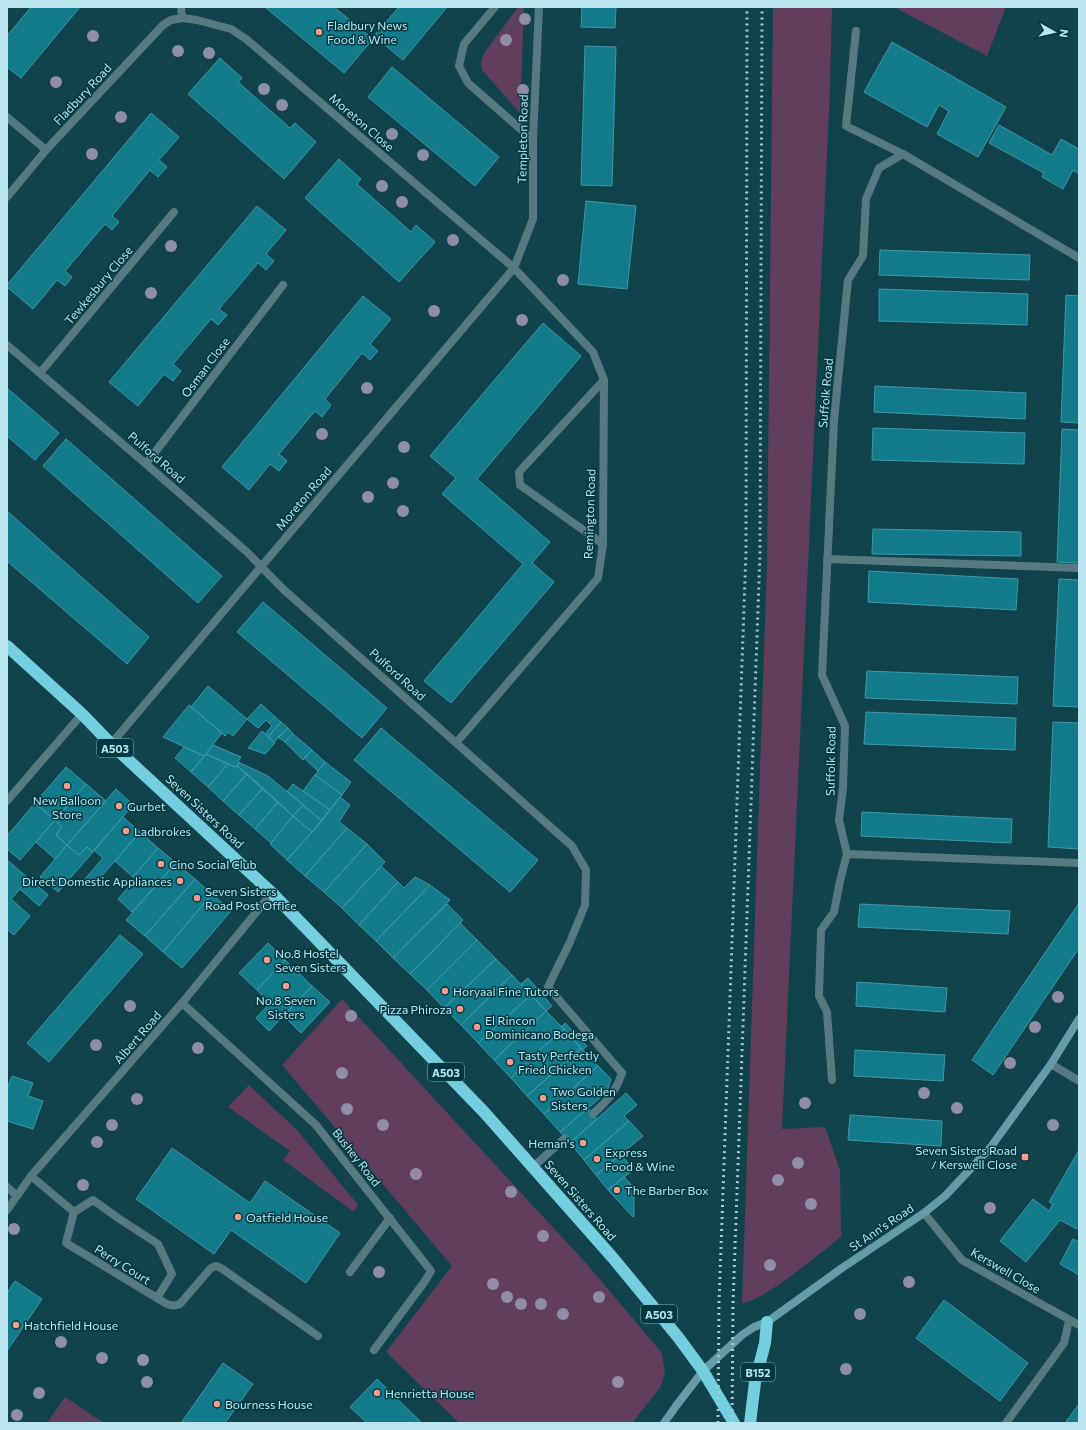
<svg xmlns="http://www.w3.org/2000/svg" width="1086" height="1430" font-family="Commissioner,sans-serif">
  <style>
    .green { fill: #623e5d }
    .building { fill: #117b8c; stroke: #3c99ab }
    .lines { fill: none; stroke-linecap: round; stroke-linejoin: round }
    .lane { stroke: #577a81; stroke-width: 8 }
    .street { stroke: #577a81; stroke-width: 8 }
    .secondary { stroke: #649ca8; stroke-width: 8 }
    .highway { stroke: #73cee0; stroke-width: 12 }
    .rail { stroke: #a0ccd5; stroke-width: 3; stroke-dasharray: 2 4; stroke-linecap: butt }
    .tree { fill: #8f8ea6 }
    .poi-dot { fill: #f49d8b; stroke: #013841; stroke-width: 1.5 }
    .labels { text-anchor: middle; dominant-baseline: central; stroke-width: 3; stroke-linejoin: round; paint-order: stroke }
    .shield { fill: #013841; stroke: #83b1ba; stroke-width: 1 }
    .shield-label { font-size: 11px; font-weight: bold; fill: #bbe5ee }
    .poi-label { font-size: 12px; fill: #bbe5ee; stroke: #013841; text-anchor: start }
    .street-label { font-size: 12px; fill: #bbe5ee; stroke: #013841 }
  </style>
  <rect width="100%" height="100%" fill="#10434c"/>
  <path class="green" d="M518,7H524L520,113L482,70L481,61L485,52Z
    M773,7H832L830,88L782,1129L825,1127L840,1170L841,1237C823,1251 761,1303 742,1303L767,562Z
    M894,7H1006L987,56Z
    M342,999L585,1262L662,1353L665,1373L660,1388L632,1423H459L386,1352L452,1266L282,1065Z
    M249,1085L297,1130L358,1205L354,1212L283,1160L290,1151L228,1107Z
    M65,1397L104,1423H47Z"/>
  <path class="building" d="M31,7H80L21,78L7,67V36Z
    M265,7H334L373,39L344,73Z
    M399,7H447L403,60L374,36Z
    M582,7H616L615,28L581,27Z
    M892,42L1006,107L978,157L937,134L949,111L939,105L927,127L864,92Z
    M585,46L616,47L612,186L581,185Z
    M220,58L242,78L238,82L290,128L295,123L316,142L284,179L188,94Z
    M392,67L499,157L475,186L368,97Z
    M151,113L179,137L159,160L167,167L158,177L150,170L112,216L119,222L112,230L105,224L65,271L72,277L65,286L57,280L33,309L7,287V285Z
    M999,125L1052,155L1061,139L1079,149V174L1073,170L1063,189L1042,177L1044,173L989,143Z
    M339,159L361,179L357,184L411,232L416,225L435,242L399,282L305,198Z
    M586,201L636,206L627,289L578,284Z
    M257,206L286,230L266,254L274,261L266,270L258,263L219,309L227,315L218,325L211,319L173,364L181,371L173,381L164,374L138,406L109,382Z
    M880,250L1030,255L1029,280L879,275Z
    M879,289L1028,294L1027,325L879,321Z
    M1066,295L1079,296V423L1061,422Z
    M363,296L391,319L370,344L378,351L370,360L362,353L325,399L331,405L322,417L315,411L279,454L287,461L279,471L270,464L249,490L222,467Z
    M543,323L581,356L477,479L550,542L532,563L554,582L451,703L424,681L523,564L442,494L456,478L430,456Z
    M875,386L1026,393L1025,419L874,412Z
    M7,388L59,433L35,460L7,436Z
    M873,428L1025,433L1024,464L872,460Z
    M1062,429L1079,430V563L1057,562Z
    M66,439L222,576L198,603L43,466Z
    M7,511L149,637L127,664L7,561Z
    M873,529L1021,532V556L872,554Z
    M869,571L1018,579L1016,610L868,602Z
    M1059,579L1079,580V707L1053,706Z
    M263,602L387,708L362,738L237,632Z
    M867,671L1018,677L1017,704L865,698Z
    M208,686L247,719L233,736L228,732L225,736L222,733L191,707Z
    M261,704L275,717L269,723L266,720L258,728L247,719Z
    M189,705L222,733L204,756L163,737Z
    M866,712L1016,718L1015,750L864,744Z
    M275,717L281,722L268,737L265,734L272,726L269,723Z
    M281,722L288,728L274,742L268,737Z
    M1053,722L1079,723V849L1048,847Z
    M288,728L293,734L285,742L278,737Z
    M381,728L538,860L510,892L354,760Z
    M262,731L275,743L265,754L248,748Z
    M293,734L312,750L303,760L285,742Z
    M213,745L241,757L238,762L240,763L235,767L206,754Z
    M184,747L204,756L191,772L175,758Z
    M312,750L325,762L318,771L304,758Z
    M206,754L228,764L208,787L191,772Z
    M325,762L351,782L342,795L315,775Z
    M240,763L268,776L303,805L293,816L237,766Z
    M228,764L235,767L237,766L247,774L223,801L208,787Z
    M66,767L86,784L55,820L35,803Z
    M247,774L263,788L239,815L223,801Z
    M315,775L342,795L330,810L303,791Z
    M86,784L106,801L67,845L56,835L62,827L55,820Z
    M293,784L330,810L322,821L287,791Z
    M263,788L278,802L255,829L239,815Z
    M116,789L133,805L93,852L87,847L79,855L67,845Z
    M340,797L350,805L339,822L347,828L305,876L287,860L312,832Z
    M278,802L293,816L271,843L255,829Z
    M35,803L55,820L20,860L7,849V836Z
    M303,805L322,821L312,832L293,816Z
    M862,812L1012,819L1011,843L861,836Z
    M293,816L312,832L287,860L270,844Z
    M123,817L140,832L93,886L85,879L103,858L94,850Z
    M55,820L62,827L56,835L67,845L55,859L36,842Z
    M347,828L367,844L324,892L305,876Z
    M140,832L158,848L133,877L115,861Z
    M367,844L385,862L342,908L324,892Z
    M67,845L79,855L87,847L93,852L58,892L40,877Z
    M158,848L176,863L132,912L118,899L136,879L133,877Z
    M7,860L48,895L39,906L20,889L11,899L30,916L14,935L7,929Z
    M176,863L195,879L145,936L126,920Z
    M381,866L398,882L359,925L342,908Z
    M415,877L430,885L376,941L359,925L398,882L404,888Z
    M195,879L212,894L163,952L145,936Z
    M430,885L450,900L393,958L376,941Z
    M212,894L231,911L182,968L163,952Z
    M1079,903V948L993,1075L972,1060Z
    M447,904L463,920L410,974L393,958Z
    M860,904L1010,911L1008,934L858,927Z
    M460,923L477,940L427,990L410,974Z
    M120,935L143,954L49,1062L27,1043Z
    M477,940L496,959L444,1008L427,990Z
    M268,943L285,960L257,990L239,973Z
    M496,959L512,975L461,1025L444,1008Z
    M285,960L312,986L269,1031L256,1018L270,1003L257,990Z
    M512,975L531,995L478,1043L461,1025Z
    M528,978L552,1006L546,1011L521,984Z
    M857,982L947,988L945,1012L856,1006Z
    M312,986L330,1002L301,1033L284,1016Z
    M531,995L546,1011L494,1060L478,1043Z
    M546,1011L564,1029L537,1052L511,1078L494,1060Z
    M565,1023L587,1046L582,1050L562,1026Z
    M564,1029L581,1048L527,1096L511,1078L537,1052Z
    M581,1048L598,1066L544,1114L527,1096Z
    M855,1050L945,1055L943,1081L854,1076Z
    M598,1066L611,1079L607,1092L560,1132L544,1114Z
    M12,1076L33,1083L28,1096L43,1101L33,1129L7,1121V1089Z
    M626,1093L637,1105L624,1116L629,1121L584,1160L570,1143Z
    M588,1108L597,1119L570,1143L560,1132Z
    M850,1115L942,1121L941,1146L848,1140Z
    M629,1121L643,1136L596,1175L584,1160Z
    M172,1148L250,1203L265,1181L340,1233L306,1283L231,1230L214,1254L136,1199Z
    M1079,1150V1227L1077,1229L1060,1220L1026,1262L1000,1241L1033,1199L1049,1211L1053,1204L1049,1202Z
    M621,1154L633,1170L608,1190L596,1175Z
    M624,1177L634,1188V1215L633,1217L608,1190Z
    M1073,1239L1079,1242V1275L1060,1264Z
    M15,1281L42,1299L7,1351V1293Z
    M944,1300L1028,1363L1000,1401L916,1338Z
    M223,1363L253,1384L225,1423H181Z
    M377,1379L422,1423H367L350,1407Z
    M1079,1404V1423H1065Z"/>
  <g class="lines">
    <path class="lane" d="M856,31L846,126L903,154
      M7,117L46,150
      M593,1114C609,1099 615,1093 622,1073
      M533,1167L565,1138
      M350,1272L390,1218
      M157,1298C165,1303 171,1308 180,1304L211,1268L216,1266L221,1268L318,1336"/>
    <path class="street" d="M181,7L182,18
      M495,7L464,44L459,66L468,83L533,140
      M7,197L46,150L163,25L171,20L182,18L197,20L231,29L246,39L514,268L593,352L604,380L603,544L598,578L456,743
      M7,345L146,464L247,552L283,589L572,846L586,870L585,905L570,942L548,987L622,1073
      M40,373L174,212
      M146,464L283,285
      M603,544L520,485L519,472L604,380
      M827,559L1079,568
      M111,744L514,268L533,219V140L539,7
      M7,801L82,714
      M847,854L1079,863
      M182,1003L316,1125L431,1271L425,1281L374,1350
      M1051,1064L1079,1081
      M832,1080L827,1012L819,996L821,930L834,912L840,881L847,854L839,820L843,788L845,726L822,675L834,420L848,280L863,256L866,199L879,168L903,154L1079,258
      M31,1176L74,1212L93,1200L118,1218L158,1244L172,1274L157,1298L66,1243L74,1212
      M7,1187L17,1196
      M7,1210L31,1176L182,1003L272,893
      M924,1213L962,1260L1079,1325
      M1006,1423L1064,1343L1069,1320"/>
    <path class="secondary" d="M664,1423L676,1406L703,1371L742,1335L754,1327L767,1322L842,1268L924,1213L945,1196L990,1148L1051,1064L1079,1019"/>
    <path class="highway" d="M7,646L82,714L111,744L272,893L484,1112L613,1258L678,1337L703,1371L734,1423
      M750,1423L755,1382L765,1343L767,1322"/>
    <path class="rail" d="M718,1423L719,1303L746,552L747,7
      M732,1423L733,1303L760,553L762,7"/>
  </g>
  <g class="tree">
    <circle cx="525" cy="19" r="6"/>
    <circle cx="93" cy="36" r="6"/>
    <circle cx="506" cy="40" r="6"/>
    <circle cx="178" cy="51" r="6"/>
    <circle cx="209" cy="53" r="6"/>
    <circle cx="56" cy="82" r="6"/>
    <circle cx="264" cy="89" r="6"/>
    <circle cx="523" cy="90" r="6"/>
    <circle cx="282" cy="105" r="6"/>
    <circle cx="121" cy="117" r="6"/>
    <circle cx="392" cy="134" r="6"/>
    <circle cx="92" cy="154" r="6"/>
    <circle cx="423" cy="155" r="6"/>
    <circle cx="382" cy="186" r="6"/>
    <circle cx="402" cy="202" r="6"/>
    <circle cx="453" cy="240" r="6"/>
    <circle cx="171" cy="246" r="6"/>
    <circle cx="563" cy="280" r="6"/>
    <circle cx="151" cy="293" r="6"/>
    <circle cx="434" cy="311" r="6"/>
    <circle cx="522" cy="320" r="6"/>
    <circle cx="367" cy="388" r="6"/>
    <circle cx="322" cy="434" r="6"/>
    <circle cx="404" cy="447" r="6"/>
    <circle cx="393" cy="483" r="6"/>
    <circle cx="368" cy="497" r="6"/>
    <circle cx="403" cy="511" r="6"/>
    <circle cx="1058" cy="997" r="6"/>
    <circle cx="130" cy="1006" r="6"/>
    <circle cx="351" cy="1016" r="6"/>
    <circle cx="1035" cy="1027" r="6"/>
    <circle cx="96" cy="1045" r="6"/>
    <circle cx="198" cy="1048" r="6"/>
    <circle cx="1010" cy="1063" r="6"/>
    <circle cx="342" cy="1073" r="6"/>
    <circle cx="924" cy="1093" r="6"/>
    <circle cx="137" cy="1099" r="6"/>
    <circle cx="805" cy="1103" r="6"/>
    <circle cx="957" cy="1108" r="6"/>
    <circle cx="347" cy="1109" r="6"/>
    <circle cx="112" cy="1125" r="6"/>
    <circle cx="383" cy="1125" r="6"/>
    <circle cx="1053" cy="1125" r="6"/>
    <circle cx="97" cy="1142" r="6"/>
    <circle cx="798" cy="1163" r="6"/>
    <circle cx="416" cy="1174" r="6"/>
    <circle cx="778" cy="1180" r="6"/>
    <circle cx="83" cy="1185" r="6"/>
    <circle cx="511" cy="1192" r="6"/>
    <circle cx="811" cy="1204" r="6"/>
    <circle cx="990" cy="1208" r="6"/>
    <circle cx="14" cy="1229" r="6"/>
    <circle cx="543" cy="1236" r="6"/>
    <circle cx="770" cy="1265" r="6"/>
    <circle cx="379" cy="1272" r="6"/>
    <circle cx="909" cy="1282" r="6"/>
    <circle cx="493" cy="1284" r="6"/>
    <circle cx="507" cy="1297" r="6"/>
    <circle cx="599" cy="1297" r="6"/>
    <circle cx="521" cy="1304" r="6"/>
    <circle cx="541" cy="1304" r="6"/>
    <circle cx="563" cy="1314" r="6"/>
    <circle cx="860" cy="1314" r="6"/>
    <circle cx="61" cy="1342" r="6"/>
    <circle cx="102" cy="1358" r="6"/>
    <circle cx="143" cy="1360" r="6"/>
    <circle cx="846" cy="1369" r="6"/>
    <circle cx="147" cy="1382" r="6"/>
    <circle cx="618" cy="1382" r="6"/>
    <circle cx="39" cy="1393" r="6"/>
    <circle cx="17" cy="1415" r="6"/>
  </g>
  <g class="poi-dot">
    <circle cx="319" cy="32" r="4"/>
    <circle cx="67" cy="786" r="4"/>
    <circle cx="119" cy="806" r="4"/>
    <circle cx="126" cy="831" r="4"/>
    <circle cx="161" cy="864" r="4"/>
    <circle cx="180" cy="881" r="4"/>
    <circle cx="197" cy="898" r="4"/>
    <circle cx="267" cy="960" r="4"/>
    <circle cx="286" cy="986" r="4"/>
    <circle cx="445" cy="991" r="4"/>
    <circle cx="460" cy="1009" r="4"/>
    <circle cx="477" cy="1027" r="4"/>
    <circle cx="510" cy="1062" r="4"/>
    <circle cx="543" cy="1098" r="4"/>
    <circle cx="583" cy="1143" r="4"/>
    <rect x="1021" y="1153" width="8" height="8" rx="2"/>
    <circle cx="597" cy="1159" r="4"/>
    <circle cx="617" cy="1190" r="4"/>
    <circle cx="238" cy="1217" r="4"/>
    <circle cx="16" cy="1325" r="4"/>
    <circle cx="377" cy="1393" r="4"/>
    <circle cx="217" cy="1404" r="4"/>
  </g>
  <g class="labels">
    <g class="shield">
      <rect x="97" y="739" width="36" height="18" rx="3"/>
      <rect x="428" y="1063" width="36" height="18" rx="3"/>
      <rect x="641" y="1305" width="36" height="18" rx="3"/>
      <rect x="741" y="1363" width="34" height="18" rx="3"/>
    </g>
    <g class="shield-label">
      <text x="115" y="748">A503</text>
      <text x="446" y="1072">A503</text>
      <text x="659" y="1314">A503</text>
      <text x="758" y="1372">B152</text>
    </g>
    <g class="poi-label">
      <text x="327" y="25">Fladbury News<tspan x="327" dy="14">Food &amp; Wine</tspan></text>
      <text x="67" y="800" text-anchor="middle">New Balloon<tspan x="67" dy="14">Store</tspan></text>
      <text x="127" y="806">Gurbet</text>
      <text x="134" y="831">Ladbrokes</text>
      <text x="169" y="864">Cino Social Club</text>
      <text x="172" y="881" text-anchor="end">Direct Domestic Appliances</text>
      <text x="205" y="891">Seven Sisters<tspan x="205" dy="14">Road Post Office</tspan></text>
      <text x="275" y="953">No.8 Hostel<tspan x="275" dy="14">Seven Sisters</tspan></text>
      <text x="453" y="991">Horyaal Fine Tutors</text>
      <text x="286" y="1000" text-anchor="middle">No.8 Seven<tspan x="286" dy="14">Sisters</tspan></text>
      <text x="452" y="1009" text-anchor="end">Pizza Phiroza</text>
      <text x="485" y="1020">El Rincon<tspan x="485" dy="14">Dominicano Bodega</tspan></text>
      <text x="518" y="1055">Tasty Perfectly<tspan x="518" dy="14">Fried Chicken</tspan></text>
      <text x="551" y="1091">Two Golden<tspan x="551" dy="14">Sisters</tspan></text>
      <text x="575" y="1143" text-anchor="end">Heman's</text>
      <text x="1017" y="1150" text-anchor="end">Seven Sisters Road<tspan x="1017" dy="14">/ Kerswell Close</tspan></text>
      <text x="605" y="1152">Express<tspan x="605" dy="14">Food &amp; Wine</tspan></text>
      <text x="625" y="1190">The Barber Box</text>
      <text x="246" y="1217">Oatfield House</text>
      <text x="24" y="1325">Hatchfield House</text>
      <text x="385" y="1393">Henrietta House</text>
      <text x="225" y="1404">Bourness House</text>
    </g>
    <g class="street-label">
      <text transform="translate(82 94) rotate(-47)">Fladbury Road</text>
      <text transform="translate(362 122) rotate(41)">Moreton Close</text>
      <text transform="translate(522 139) rotate(-89)">Templeton Road</text>
      <text transform="translate(98 285) rotate(-50)">Tewkesbury Close</text>
      <text transform="translate(205 367) rotate(-53)">Osman Close</text>
      <text transform="translate(825 393) rotate(-85)">Suffolk Road</text>
      <text transform="translate(157 457) rotate(41)">Pulford Road</text>
      <text transform="translate(303 498) rotate(-50)">Moreton Road</text>
      <text transform="translate(589 514) rotate(-88)">Remington Road</text>
      <text transform="translate(398 674) rotate(42)">Pulford Road</text>
      <text transform="translate(830 761) rotate(-89)">Suffolk Road</text>
      <text transform="translate(205 811) rotate(43)">Seven Sisters Road</text>
      <text transform="translate(137 1037) rotate(-49)">Albert Road</text>
      <text transform="translate(357 1157) rotate(52)">Bushey Road</text>
      <text transform="translate(581 1200) rotate(49)">Seven Sisters Road</text>
      <text transform="translate(881 1227) rotate(-34)">St Ann's Road</text>
      <text transform="translate(123 1264) rotate(32)">Perry Court</text>
      <text transform="translate(1006 1270) rotate(30)">Kerswell Close</text>
    </g>
  </g>
  <rect width="1086" height="1430" fill="none" stroke="#bbe5ee" stroke-width="16"/>
  <g transform="translate(1054 32) rotate(98)" stroke="#013841" stroke-width="3" paint-order="stroke">
  <path d="M0-3L7 15L0 10L-7 15Z" fill="#bbe5ee"/>
  <text y="-6" font-size="11" font-weight="bold" text-anchor="middle" fill="#bbe5ee">N</text>
  </g>
</svg>
